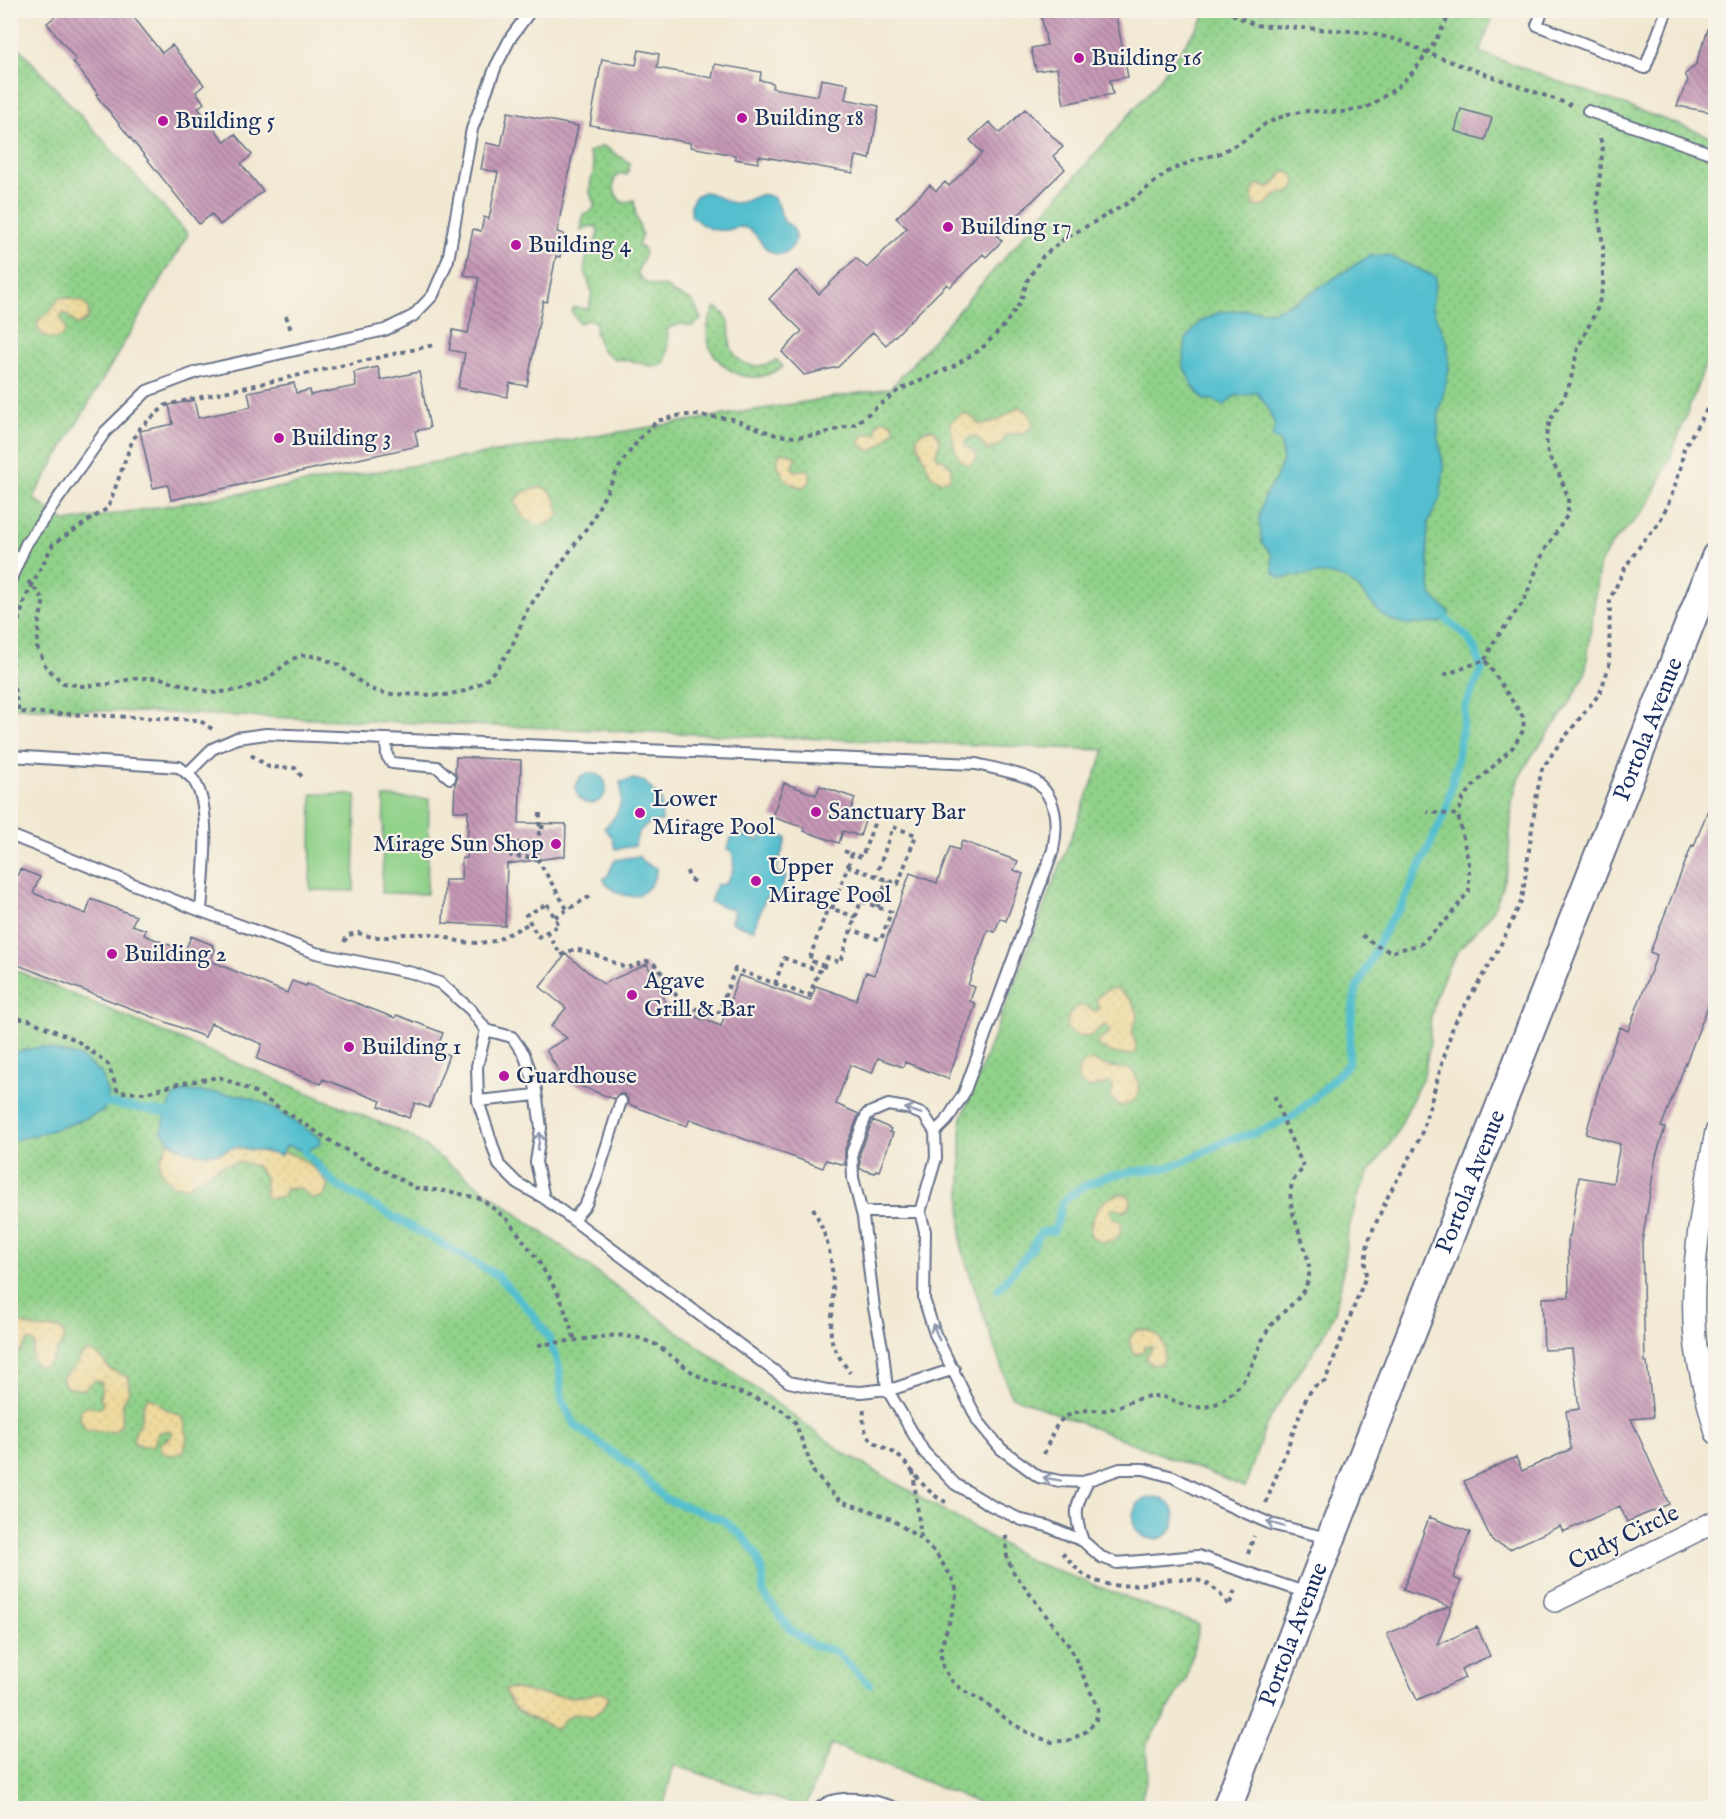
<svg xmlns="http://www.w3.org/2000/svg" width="1726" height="1819" font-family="'IM FELL English',serif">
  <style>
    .grass { fill: url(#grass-dots); stroke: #568074; stroke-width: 1.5 }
    .sand { fill: url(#sand-dots); stroke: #84847e; stroke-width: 1.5 }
    .green { fill: #91d28a; stroke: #568074; stroke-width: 1.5 }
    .water { fill: #54bfcf; stroke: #387796; stroke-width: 1.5 }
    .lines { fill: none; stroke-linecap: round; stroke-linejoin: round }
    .stream { stroke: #54bfcf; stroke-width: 8 }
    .building { fill: url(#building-back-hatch) }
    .service-casing { stroke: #667087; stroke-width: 14 }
    .minor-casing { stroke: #667087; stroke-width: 24 }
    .secondary-casing { stroke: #667087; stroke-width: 32 }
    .path { stroke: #667087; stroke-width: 4; stroke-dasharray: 4.5 4.5; stroke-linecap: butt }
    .service { stroke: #fff; stroke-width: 10 }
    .minor { stroke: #fff; stroke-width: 21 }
    .secondary { stroke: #fff; stroke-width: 28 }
    .oneway { stroke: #8d97ae }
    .poi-dot { fill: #b5179e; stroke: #f7f3e8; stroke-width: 2 }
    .labels { text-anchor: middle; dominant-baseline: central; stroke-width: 4.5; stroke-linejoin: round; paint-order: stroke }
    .poi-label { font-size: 24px; fill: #1b2f5e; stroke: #f7f3e8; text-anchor: start }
    .street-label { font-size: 24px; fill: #1b2f5e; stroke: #f7f3e8 }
  </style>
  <defs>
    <pattern id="grass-dots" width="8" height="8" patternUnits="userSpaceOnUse" patternTransform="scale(1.5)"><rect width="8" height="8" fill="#91d28a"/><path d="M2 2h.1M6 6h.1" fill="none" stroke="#76ab74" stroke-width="1.8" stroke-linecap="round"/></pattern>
    <pattern id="sand-dots" width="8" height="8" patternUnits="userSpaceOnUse" patternTransform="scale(1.5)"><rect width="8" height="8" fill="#eeda9e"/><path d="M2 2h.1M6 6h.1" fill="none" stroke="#ccbb8a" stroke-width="1.8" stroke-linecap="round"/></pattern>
    <pattern id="building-back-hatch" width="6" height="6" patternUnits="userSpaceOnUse" patternTransform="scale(1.5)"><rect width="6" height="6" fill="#c699b6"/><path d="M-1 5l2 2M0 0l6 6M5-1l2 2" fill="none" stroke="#a07d97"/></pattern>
  </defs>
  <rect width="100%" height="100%" fill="#f7f3e8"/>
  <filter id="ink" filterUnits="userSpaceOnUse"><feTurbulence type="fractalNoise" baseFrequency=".0167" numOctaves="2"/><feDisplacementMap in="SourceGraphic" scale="12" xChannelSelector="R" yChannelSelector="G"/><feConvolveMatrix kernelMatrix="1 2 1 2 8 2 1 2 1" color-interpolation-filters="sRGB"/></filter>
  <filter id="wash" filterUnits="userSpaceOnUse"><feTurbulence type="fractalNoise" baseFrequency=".008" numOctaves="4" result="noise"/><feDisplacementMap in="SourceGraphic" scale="24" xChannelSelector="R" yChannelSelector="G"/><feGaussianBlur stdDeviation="1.35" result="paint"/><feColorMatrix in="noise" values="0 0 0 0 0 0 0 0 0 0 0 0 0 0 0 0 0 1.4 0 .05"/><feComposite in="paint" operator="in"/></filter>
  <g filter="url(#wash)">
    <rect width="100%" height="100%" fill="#f2e9d3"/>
    <path class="grass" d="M1197,11H1495L1479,52L1715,138V339L1670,458L1651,500L1639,516L1611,545L1599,566L1585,675L1566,709L1533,754L1518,779L1512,803L1508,866L1499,897L1490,915L1462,946L1448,967L1436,996L1430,1022V1043L1424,1074L1395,1137L1368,1174L1357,1199L1348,1232L1341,1284L1335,1312L1323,1337L1283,1397L1266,1425L1245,1487L1011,1396L961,1248V1120L1105,750L11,707V39L188,234L33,498L66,522L891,388L1155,85L1204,18Z
      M603,146L630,163L627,175L620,173C609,180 614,196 623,203L634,200L636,216L642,234L638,246L643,248L645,254L637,273C645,284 653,288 666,286L673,293L693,301L701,319L693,326L681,324L667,329C669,341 668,351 665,362L658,366H651L629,360L615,359L602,350L595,332L596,325L595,321L587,320L579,323L571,311L574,307L588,309C597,284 586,288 585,268C584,252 600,242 598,228L591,226L581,231L583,214L590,212L595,206C594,202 590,196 590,191C589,175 600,170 588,152Z
      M715,307C738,321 725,333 732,350C741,369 761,369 777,360L783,367C775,371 766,377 757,377C732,379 706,356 707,330C708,322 712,314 715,307Z
      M10,968L409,1135L844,1453L1031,1561L1199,1625L1186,1680L1146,1745L1148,1774L1142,1797L1137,1808H991L831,1744L805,1808L674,1765L663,1808H11Z"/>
    <path class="sand" d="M1288,172L1292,174L1296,182C1295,186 1295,188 1292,191C1287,194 1281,193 1277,195C1267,200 1270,208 1255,207C1251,198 1251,192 1257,184L1268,188L1275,184L1282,173Z
      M64,297L81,301L88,307L89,316L83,323L78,325C72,322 69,315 64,313L60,316L66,330C59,345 39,340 37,324L40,319L50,312L59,298Z
      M1019,407C1029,410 1031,416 1033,425C1025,436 1016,433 1005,435L1002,443L987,451C981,444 982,439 972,436L965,441L966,446L978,455L975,461L969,465C952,461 954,437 950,423C963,409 968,412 979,424C995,425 1006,415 1019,407Z
      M883,420L893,423L894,430L883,443L873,450H867L859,443L862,437L867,433L875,435L878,432L876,428L878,423Z
      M931,429L935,431L940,440L936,454L938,458C949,461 955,468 949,479L942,482L931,475L917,442V437L925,430Z
      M781,452L790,454L797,458L792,468L795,471L808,469L810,475V482L803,487C788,486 780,475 777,460Z
      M542,487C555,492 557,502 560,514C544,534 521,524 515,501C521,491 531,489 542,487Z
      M1116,988L1132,1001L1138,1014L1132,1032L1136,1046L1135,1053C1124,1058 1105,1052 1097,1044L1099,1039L1109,1033L1110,1029L1105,1025C1099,1027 1098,1030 1093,1034C1084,1041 1072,1035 1066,1027C1068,1018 1071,1005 1083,1006C1088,1006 1092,1011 1097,1011L1099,1009L1096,1000C1101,992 1107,989 1116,988Z
      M1091,1060L1109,1067L1131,1069C1143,1085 1142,1103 1119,1106L1111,1098L1113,1086L1110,1083C1102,1082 1096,1090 1087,1087C1071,1081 1077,1063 1091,1060Z
      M168,1142L181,1149L219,1153L235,1147L253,1150L267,1151L280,1155L283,1152C300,1155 320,1171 328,1185L324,1196L312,1199L300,1188L286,1189L283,1196L271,1199L265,1195V1177L256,1166L238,1162L220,1166L188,1186H174C165,1178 154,1168 162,1155C165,1150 167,1148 168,1142Z
      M1120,1194H1126L1130,1197L1131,1204L1124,1212L1117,1208L1113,1209L1110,1211L1113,1218L1120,1220C1128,1240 1100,1250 1090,1234C1090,1215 1101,1198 1120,1194Z
      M17,1323L41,1329L55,1328L61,1330L65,1335C64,1342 60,1346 56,1352C51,1361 51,1366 39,1367C29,1359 31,1356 35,1344L31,1341H28L20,1352H11V1326Z
      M1137,1330C1158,1328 1171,1344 1161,1363L1152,1365L1146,1359V1356L1152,1348L1151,1346L1145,1347L1143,1351L1137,1355C1127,1346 1127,1338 1137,1330Z
      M89,1351L100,1356L110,1369L129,1378V1391L123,1403L121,1426L113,1432L86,1430L80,1418L81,1409L86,1406L101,1408L103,1403L100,1398L102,1383L95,1380L83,1390L66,1387L62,1378C65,1373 70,1371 74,1367C80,1360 79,1355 89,1351Z
      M149,1397L157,1401L164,1408L183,1417C187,1430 189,1439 183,1452C174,1456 169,1456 161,1451V1443L169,1438L172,1433L168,1430L158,1433L154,1445C146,1448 140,1446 133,1442C134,1429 138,1430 141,1419C145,1407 139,1408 149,1397Z
      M511,1688C534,1693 559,1699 582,1696C593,1695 599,1689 609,1696C606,1706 601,1712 592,1716C577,1712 566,1713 558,1728L554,1729C534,1718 511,1715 505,1690Z"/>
    <path class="green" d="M312,794L356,795L354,891L310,890Z
      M384,797L429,799L427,894L382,893Z"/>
    <path class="water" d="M704,192C718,193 725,206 742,202C753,200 760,190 772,197C781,202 779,214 784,221C787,225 792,225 794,230C800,241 788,256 776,254C760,251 760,229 741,227C736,227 732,229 727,230C712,232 701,226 691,215C690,203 692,196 704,192Z
      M1387,255L1436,277L1432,308L1448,344L1449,369L1439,412L1438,438L1444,469L1440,498L1428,523L1427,543L1431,595L1450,613L1440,623C1433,621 1429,624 1422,624C1410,625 1396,624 1386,617C1376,611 1368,599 1360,590C1338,567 1309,574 1281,578L1273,572L1272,555L1262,543L1259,518L1264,497L1275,480L1283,461L1280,441L1272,437L1275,425L1267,406L1256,392L1247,395L1234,396L1224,406L1214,400H1204L1192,385L1183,365L1186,339L1200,322L1220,312L1243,310L1273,311L1303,298L1369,256Z
      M576 788a15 15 0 1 1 30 0a15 15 0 1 1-30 0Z
      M634,779L645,782L661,800L662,821C646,822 637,829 635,846L615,849L612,837L604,828C619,816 624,801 620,782Z
      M763,830L787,838L775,872L786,876L777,901L766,897L753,930L731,922L734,910L710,902L716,885L725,884C734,874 736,863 731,850L727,849L734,832L759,841Z
      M638,856C643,863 648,865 657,868C651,901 622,905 603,879L608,875L615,860Z
      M41,1047L80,1057L101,1073L108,1095L104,1110C74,1125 43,1133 11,1141V1053Z
      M185,1091L242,1095L266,1104L320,1138L322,1143L305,1152L289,1146L285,1147L280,1156C269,1152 263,1152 252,1150C247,1150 240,1146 234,1147C230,1148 225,1151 221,1152C200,1158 174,1150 162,1132L165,1117L173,1097Z
      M1133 1518a21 21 0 1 1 42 0a21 21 0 1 1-42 0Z"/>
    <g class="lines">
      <path class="stream" d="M106,1103L167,1113
        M305,1152L335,1184L497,1275L530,1311L548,1336L559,1367L562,1401L576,1426L604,1447L633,1466L665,1499L723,1520L743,1537L757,1555L763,1575V1593L790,1629L813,1645L835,1651L869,1684
        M998,1290L1030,1251L1041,1232L1053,1231L1057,1223L1062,1202L1080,1188L1106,1177L1135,1171L1162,1169L1183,1162L1228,1140L1255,1133L1284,1121L1296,1114L1322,1091L1348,1064L1352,1013L1356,990L1389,922L1401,907L1445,813L1456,766L1466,704L1482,670L1476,651L1466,636L1446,619"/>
    </g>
    <g id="blocks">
      <path class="building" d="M63,10H128L162,53L172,45L204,85L196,92L204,103L198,108L225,142L235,134L252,155L241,164L263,191L220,225L212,214L199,224L96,95L98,94L73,62L76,60L47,23Z
        M1040,10H1115L1128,77L1110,80L1113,94L1064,104L1057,68L1036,71L1031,48L1047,45Z
        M1713,16H1716V113L1677,106L1688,80L1685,74L1695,66Z
        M639,50L659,54L657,68L712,78L715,64L761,72L760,80L773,83L772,88L818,96L821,79L848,84L845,99L879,106L870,159L856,156L853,173L759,156L758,163L735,159V155L690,147L691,143L590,125L602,59L636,65Z
        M1025,109L1063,147L1053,156L1065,169L997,236L1002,241L986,257L983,254L950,287L947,284L886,345L873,332L838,367L804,375L782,352L802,331L769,299L796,271L819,294L856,258L867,268L907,228L896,218L930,185L936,191L945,182L949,186L982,153L970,140L989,122L1000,133Z
        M1461,109L1492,118L1485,140L1455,131Z
        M508,112L578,126L557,232L564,234L560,257L556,256L547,302L543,301L527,386L510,383L507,397L458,388L465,353L449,350L453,330L468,333L479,278L464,275L473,229L481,231L484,217L489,219L498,172L481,169L486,143L501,146Z
        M378,367L381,380L419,372L430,428L415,431L418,446L171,500L168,485L153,488L140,431L173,424L169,405L194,400L198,418L251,407L248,392L294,383L296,393L310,390V395L356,386L354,372Z
        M456,757L521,760L519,823L566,824L565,856L507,864L505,926L443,923L445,880H461L462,858H467L468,811H454L455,784L457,779L455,773Z
        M784,783L816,795L820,786L855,798L851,810L867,815L860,836L843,831L839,843L804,831L805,828L772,817Z
        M1714,794L1716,1004L1710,1001L1661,1127L1665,1128L1656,1156L1642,1243L1645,1362H1647L1653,1417L1631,1419L1669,1504L1627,1522L1620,1506L1563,1532L1560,1526L1510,1549L1492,1541L1464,1481L1516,1457L1522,1471L1571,1449L1566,1411L1579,1409L1572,1349L1544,1350L1542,1298L1569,1297L1568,1236H1570L1579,1177L1613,1183L1620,1144L1586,1134L1602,1075L1620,1027L1628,1031L1657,955L1650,952L1692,845L1694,846Z
        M962,841L1018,861L1014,870L1023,874L1006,921L1000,918L995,932L988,930L968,985L975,987L970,1001L976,1004L948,1079L905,1062L903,1067L878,1058L872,1073L850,1065L836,1104L859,1114L845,1149V1165L826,1160L823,1168L690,1119L687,1126L628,1104V1099L624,1094H619L614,1099L564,1080L546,1050L567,1038L551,1026L566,1008L540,987L566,954L603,984L647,964L667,1006L721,1026L739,975L810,1001L816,986L856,1000L866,972L874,975L910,873L937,883L950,847L959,850Z
        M20,869L40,877L33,893L86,914L91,899L136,916L132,925L146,930L144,935L185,951L191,936L213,945L212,948L215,949L211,961L287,993L292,981L306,986L307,984L395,1018L397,1015L443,1033L436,1050L449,1055L429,1108L415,1103L409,1118L379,1106L381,1101L323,1079L321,1084L257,1059L262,1044L211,1023L205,1037L10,962V894Z
        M873,1120L891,1129L889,1132L893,1133L879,1171L876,1170L875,1173L860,1169V1153Z
        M1429,1517L1470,1532L1453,1578L1461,1581L1437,1645L1477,1627L1490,1656L1461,1669L1465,1678L1417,1700L1387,1634L1449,1606L1403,1590Z"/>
    </g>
  </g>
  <g filter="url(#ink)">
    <use href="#blocks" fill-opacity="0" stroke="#667087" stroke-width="1.5"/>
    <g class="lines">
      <defs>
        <path id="service" d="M1543,10L1537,25L1645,68L1667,10
          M1588,111L1716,155
          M10,581L26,544L105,432L147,391L197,372L385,330L413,316L433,295L448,260L472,129L496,66L511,37L531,10
          M386,739L387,756L392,763L437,767L450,778
          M10,756L179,767C185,772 193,777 196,784C212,812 203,878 201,911
          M187,774L212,749L237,738L266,734L976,764C988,767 1027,775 1035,781C1058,798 1058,825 1053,850L964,1093L947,1120L935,1132
          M10,835L201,911L316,953L413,973L440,983L471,1010L486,1030L512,1037L524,1054L535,1084L541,1128L536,1162L544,1198
          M486,1030L477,1066L478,1101L499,1165L517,1183L544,1198L789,1382L827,1390L861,1392L896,1388L954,1369
          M478,1101L536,1095
          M862,1212H920
          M573,1220L586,1204L596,1180L621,1101
          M1083,1541C1073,1513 1075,1505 1089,1479
          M1307,1593L1198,1556L1117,1563L1101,1557L1083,1541L1047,1526L1022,1520L992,1506L955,1484L924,1452L887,1389L883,1352L874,1308L863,1217L853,1178L852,1152L867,1114L888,1105L906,1108L924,1115L935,1132L936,1158L920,1212L925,1231L924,1299L935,1334L978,1421L1001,1449L1039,1477L1060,1481L1083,1482L1120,1469H1144L1173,1477L1219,1501L1271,1524L1328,1538
          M820,1808C836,1791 877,1801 896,1808"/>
        <path id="minor" d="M1716,1132C1703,1199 1689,1270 1695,1338C1698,1370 1708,1402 1716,1433
          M1555,1601L1716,1521"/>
        <g id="secondary">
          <path id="s1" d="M1227,1808L1309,1594L1716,557"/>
        </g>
      </defs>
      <use href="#service" class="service-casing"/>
      <use href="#minor" class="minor-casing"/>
      <use href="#secondary" class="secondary-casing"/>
      <path class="path" d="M1224,10L1255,25L1364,32L1399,40L1427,53L1571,105
        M286,316L292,333
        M28,581L44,600L39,622L37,647L46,667L63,683L82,686L109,684L135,678H160L212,693L240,690L266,680L292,659L304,655L319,657L339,665L369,689L388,694L445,695L465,691L485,681L498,667L512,646L527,610L591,522L622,462L640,438L657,421L681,415H697L732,419L776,435L794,437L818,435L855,424L899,390L952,367L981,349L1003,327L1020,303L1028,279L1043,256L1064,239L1128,203L1169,171L1195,160L1218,154L1245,140L1265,124L1288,114L1308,111L1342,112L1366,108L1395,89L1415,70L1434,43L1452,10
        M1485,660L1493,643L1524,601L1543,553L1568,514V497L1559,474L1548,455L1546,436L1550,420L1564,397L1570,383L1578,348L1598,307L1603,286V246L1597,203L1603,146L1598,134
        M1444,675L1485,660L1523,717L1524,729L1513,747L1475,784L1463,799L1458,815
        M212,729L199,720L19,712L12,678V661L17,626L25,599L53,544L108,508L131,444L139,429L166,405L434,345
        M251,755L269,767L295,768L302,777
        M540,813L538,860L567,909
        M685,820L701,828L724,831
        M540,827H548
        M699,840L713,837
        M844,851L852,854
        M539,858L511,856L512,843L539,844
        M848,866L852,854L862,857L875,821
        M687,871L689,878L696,884
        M810,901L856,917
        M547,904L559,925L538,937L526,915Z
        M877,907L887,880
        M832,909L848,866L898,884L916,835L893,827L876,876
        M555,917L592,895
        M547,932L561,955L575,949L591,953L627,968L647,961L652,962L659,969L681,1003L717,1017L735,969L809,996L819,971
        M1362,935L1377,946L1391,952L1421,944L1449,917L1469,891V865L1458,815L1427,812
        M344,942L348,935L358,933L372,937H388L402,934H435L461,942L479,943L495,941L530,923
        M824,966L809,960L828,907
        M775,984L784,958L822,972L827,958L840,962L861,901L891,912L881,940L852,930
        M10,1017L29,1020L76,1040L108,1064L118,1092L145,1093L178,1084L219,1077L253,1091L337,1145L416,1188L452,1192L482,1199L509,1221L537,1259L560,1297L575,1340
        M813,1208C830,1241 834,1266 833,1303C833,1314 830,1325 831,1336C832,1348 843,1362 850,1373
        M538,1345L617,1335L639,1338L657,1345L692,1372L708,1381L771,1404L786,1413L795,1422L814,1473L837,1498L848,1504L866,1509L891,1519L921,1539L937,1555L951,1576L957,1591L952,1613L940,1651L943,1667L952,1681L964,1691L981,1700L1013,1724L1034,1736L1052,1742L1070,1740L1087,1731L1096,1720L1098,1708L1070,1647L1014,1573L1007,1558L1006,1535
        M864,1410C863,1419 863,1429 869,1437C875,1445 887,1448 896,1454C914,1469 924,1493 946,1502
        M1044,1454C1055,1428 1056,1414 1088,1410C1095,1410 1104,1411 1111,1409C1125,1405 1139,1396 1154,1396C1166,1396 1174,1401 1185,1405C1205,1412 1223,1403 1237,1388C1253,1372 1257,1346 1269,1328C1280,1312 1300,1302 1307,1283C1319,1255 1277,1207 1295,1178C1297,1174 1301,1171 1304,1168L1287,1130L1274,1095
        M913,1471L921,1538
        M1266,1503L1307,1396L1315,1386L1325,1381L1366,1276L1365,1263L1367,1248L1371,1234L1389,1194L1413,1152L1422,1132L1453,1026L1500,946L1522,900L1537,793L1542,769L1557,747L1600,693L1609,666L1610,599L1626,566L1642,543L1659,523L1671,497L1680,470L1684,448L1710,404L1716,376
        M1062,1553C1069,1560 1075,1568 1083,1574C1110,1593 1141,1584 1172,1579
        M1248,1554L1254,1536
        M1179,1579C1205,1578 1215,1586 1229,1606L1236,1587"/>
      <use href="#service" class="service"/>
      <use href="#minor" class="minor"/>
      <use href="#secondary" class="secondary"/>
    </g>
    <defs><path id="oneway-shaft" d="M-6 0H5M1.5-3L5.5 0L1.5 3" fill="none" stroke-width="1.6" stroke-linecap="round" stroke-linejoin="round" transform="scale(1.5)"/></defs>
    <g class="oneway">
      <use href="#oneway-shaft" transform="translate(913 1111) rotate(-161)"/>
      <use href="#oneway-shaft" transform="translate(539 1141) rotate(-82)"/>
      <use href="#oneway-shaft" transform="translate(936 1332) rotate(-112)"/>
      <use href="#oneway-shaft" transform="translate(1052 1479) rotate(-170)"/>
      <use href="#oneway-shaft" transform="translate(1275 1524) rotate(-163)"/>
    </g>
  </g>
  <g class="poi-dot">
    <circle cx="1079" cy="58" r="6"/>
    <circle cx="742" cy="118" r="6"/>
    <circle cx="163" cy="121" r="6"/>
    <circle cx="948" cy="227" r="6"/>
    <circle cx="516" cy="245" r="6"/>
    <circle cx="279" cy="438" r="6"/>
    <circle cx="816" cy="812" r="6"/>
    <circle cx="640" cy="813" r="6"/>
    <circle cx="556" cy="844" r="6"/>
    <circle cx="756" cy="881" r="6"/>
    <circle cx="112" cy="954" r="6"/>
    <circle cx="632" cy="995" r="6"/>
    <circle cx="349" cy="1047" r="6"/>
    <circle cx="504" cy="1076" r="6"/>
  </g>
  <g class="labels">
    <g class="poi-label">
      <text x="1091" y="58">Building 16</text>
      <text x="754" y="118">Building 18</text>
      <text x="175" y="121">Building 5</text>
      <text x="960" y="227">Building 17</text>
      <text x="528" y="245">Building 4</text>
      <text x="291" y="438">Building 3</text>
      <text x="652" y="799">Lower<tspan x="652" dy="28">Mirage Pool</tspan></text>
      <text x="828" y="812">Sanctuary Bar</text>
      <text x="544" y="844" text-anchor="end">Mirage Sun Shop</text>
      <text x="768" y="867">Upper<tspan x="768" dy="28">Mirage Pool</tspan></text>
      <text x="124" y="954">Building 2</text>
      <text x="644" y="981">Agave<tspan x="644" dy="28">Grill &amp; Bar</tspan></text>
      <text x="361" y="1047">Building 1</text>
      <text x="516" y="1076">Guardhouse</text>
    </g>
    <g class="street-label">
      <text stroke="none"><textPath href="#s1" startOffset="1158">Portola Avenue</textPath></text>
      <text stroke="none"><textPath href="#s1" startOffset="672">Portola Avenue</textPath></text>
      <text transform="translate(1624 1538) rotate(-26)">Cudy Circle</text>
      <text stroke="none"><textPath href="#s1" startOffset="186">Portola Avenue</textPath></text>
    </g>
  </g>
  <rect width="1726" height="1819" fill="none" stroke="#f7f3e8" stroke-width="36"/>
</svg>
